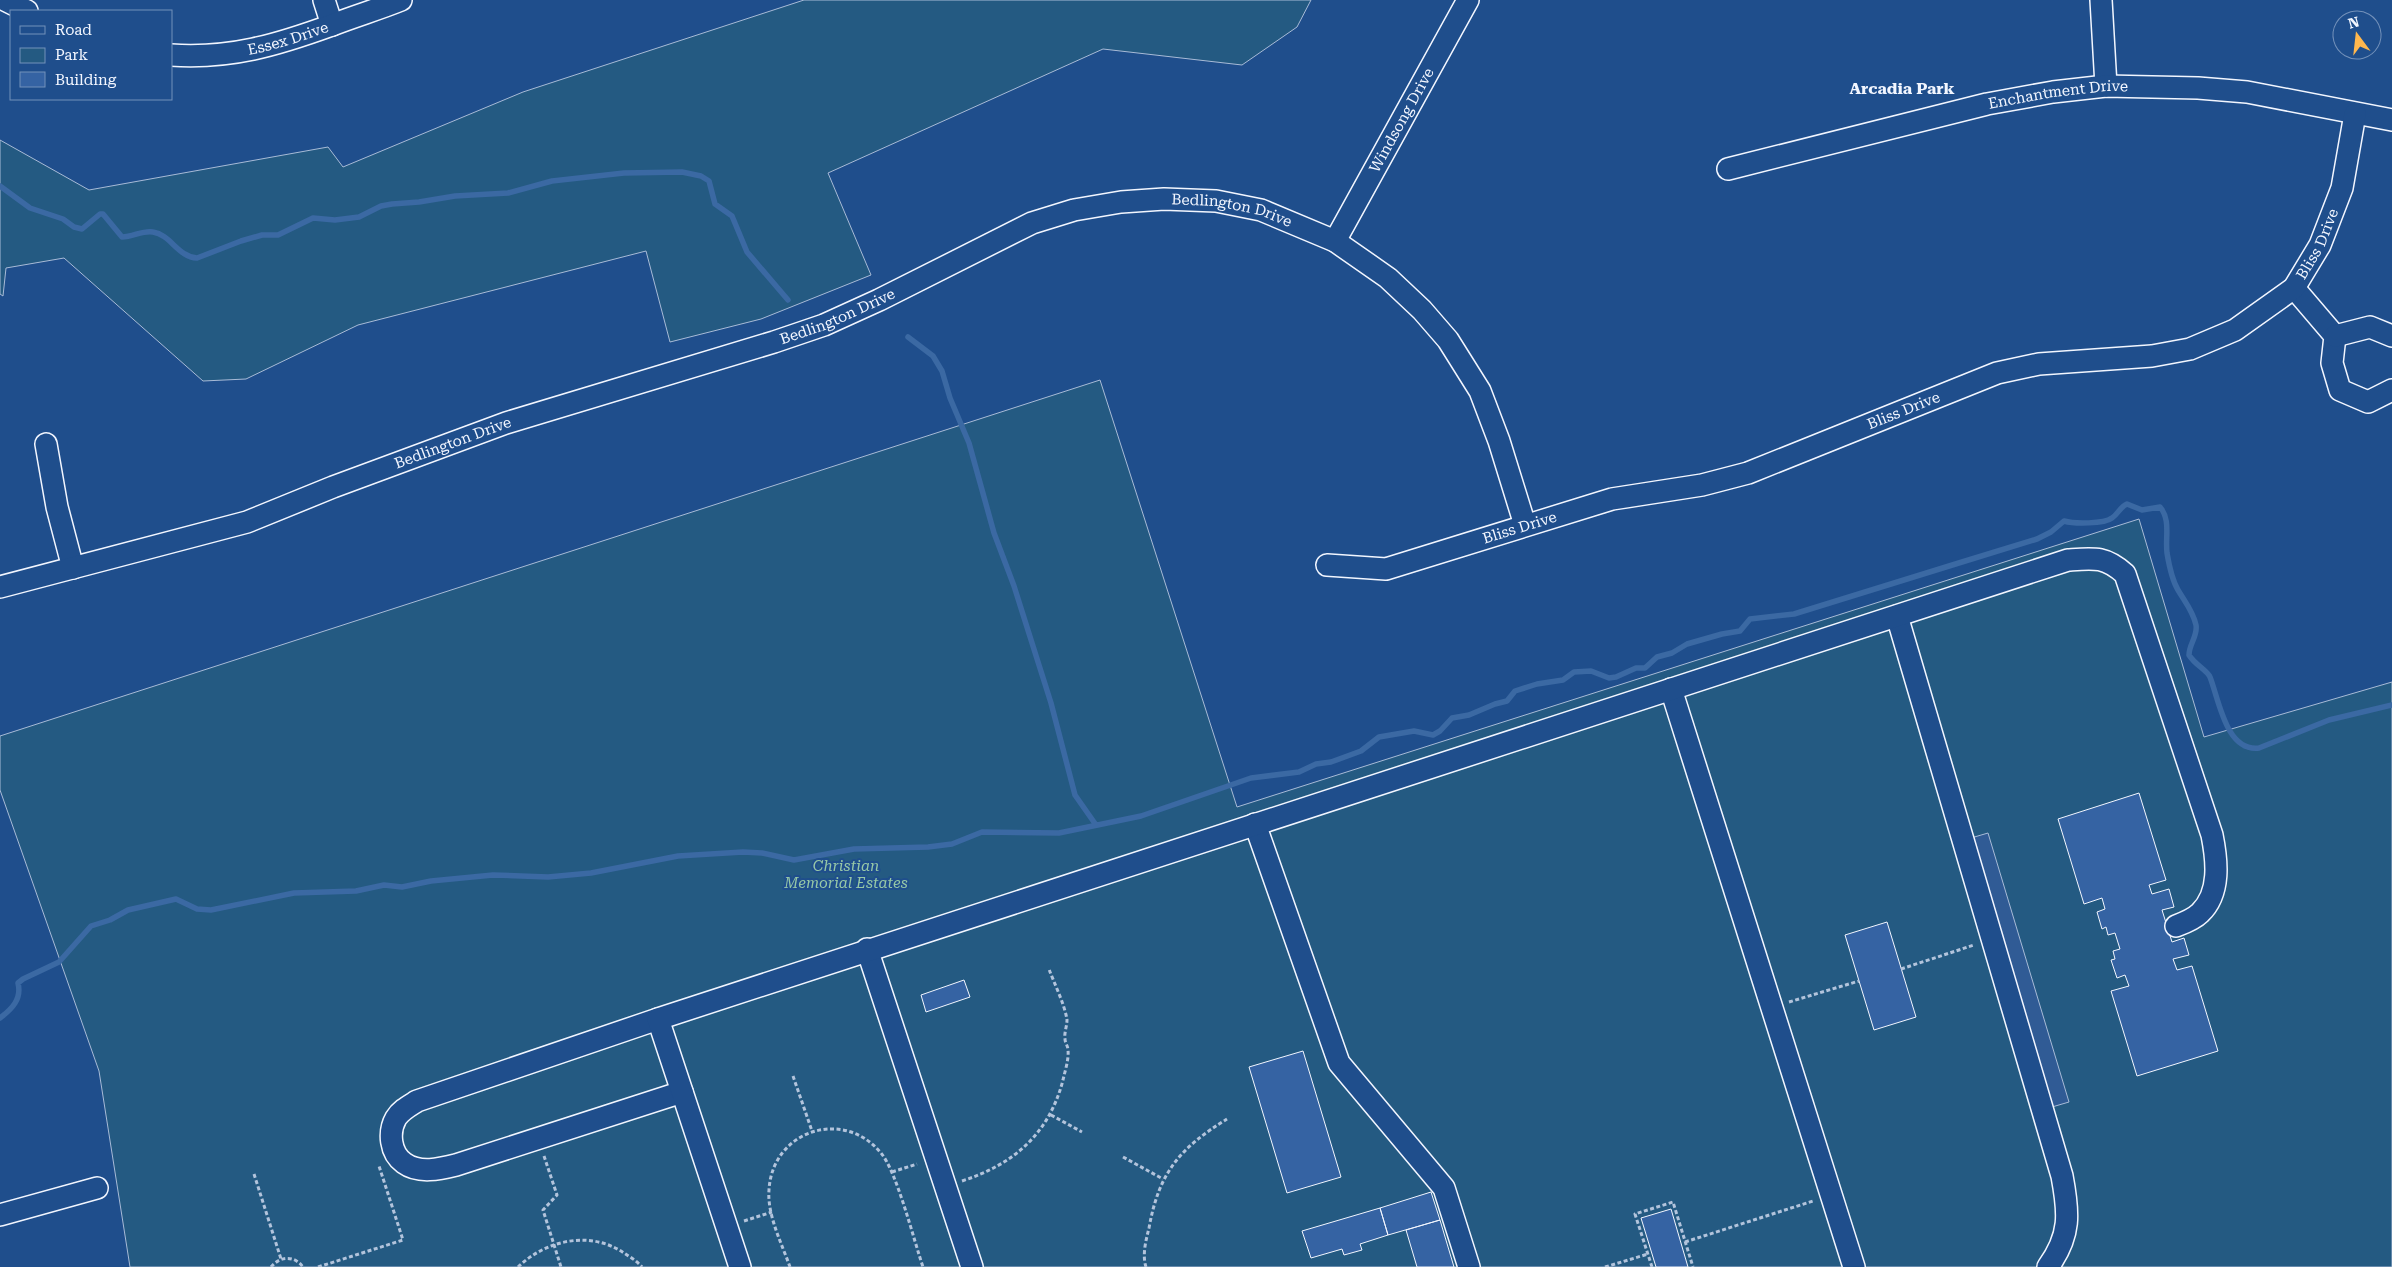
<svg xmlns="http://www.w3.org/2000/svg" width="2392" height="1267" font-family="'Roboto Serif',serif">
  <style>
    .green { fill: #245a82; stroke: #a8bbd7 }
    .parking { fill: #305b95; stroke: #a8bbd7 }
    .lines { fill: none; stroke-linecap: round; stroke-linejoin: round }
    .stream { stroke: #3b69a3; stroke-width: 5.5 }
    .building { fill: #3563a3; stroke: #f2f6ff }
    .minor-casing { stroke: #f2f6ff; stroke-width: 24 }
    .path { stroke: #b3c4dc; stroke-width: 3; stroke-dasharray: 4 2.5; stroke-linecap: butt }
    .minor { stroke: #1f4e8c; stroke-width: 21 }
    .labels { text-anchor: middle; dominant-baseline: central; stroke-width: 4; stroke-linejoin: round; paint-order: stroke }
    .street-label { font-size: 15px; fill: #f2f6ff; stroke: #1f4e8c }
    .park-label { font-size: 15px; font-style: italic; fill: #97c8a6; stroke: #1f4e8c }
    .neighbourhood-label { font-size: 16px; font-weight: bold; fill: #f2f6ff; stroke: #1f4e8c }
  </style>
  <rect width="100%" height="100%" fill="#1f4e8c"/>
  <path class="green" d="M804,0H1311L1297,27L1242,65L1103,49L828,173L871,275L761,319L670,342L646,251L358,325L246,379L203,381L64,258L6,268L3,296L0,294V140L89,190L328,147L343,167L523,92Z
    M1100,380L1237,807L2139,519L2204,737L2392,682V1267H130L99,1071L0,790V736Z"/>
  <path class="parking" d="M1988,833L2069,1102L2035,1112L1954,843Z"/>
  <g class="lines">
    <path class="stream" d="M0,186L30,208L63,219L74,227L82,229L100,214H103L122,237C133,237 143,230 153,232C171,235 178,257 197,258L241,241L262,235H278L313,218L335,220L359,217L381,206L392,204L419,202L455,196L508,193L552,181L624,173L682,172L701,176L709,181L715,204L732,216L747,252L788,300
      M908,337L933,356L942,371L950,398L969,443L994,533L1014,586L1051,703L1075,795L1096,825
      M0,1018C12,1009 22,999 18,983L23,979L59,962L91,926L110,920L128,910L176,899L197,909L211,910L294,893L356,891L384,885L402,887L431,881L493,875L548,877L591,873L678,856L743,852L762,853L794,860L854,849L928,847L952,844L982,832L1059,833L1141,816L1251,778L1299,772L1316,764L1331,762L1361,751L1379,737L1414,731L1433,735L1440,731L1452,718L1469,715L1495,704L1507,701L1515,691L1537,684L1563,680L1574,672L1591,671L1609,678L1616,677L1636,668H1645L1657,657L1672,653L1687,644L1722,634L1740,631L1750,619L1794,614L1962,562L2037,539L2051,532L2064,521C2074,524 2104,524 2112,518C2118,514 2120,507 2127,504L2142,510L2160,507C2171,520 2165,537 2167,553C2169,565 2172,580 2178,590C2185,602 2193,611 2196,625C2198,636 2189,644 2189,655C2195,665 2207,670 2210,677C2219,700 2226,752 2259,748L2329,720L2392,705"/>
  </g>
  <path class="building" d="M2139,793L2166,880L2149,885L2152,894L2169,889L2174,907L2162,910L2172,942L2184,938L2189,955L2173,959L2177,970L2192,966L2218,1051L2137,1076L2111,991L2129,986L2125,975L2117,978L2111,960L2115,959L2113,951L2120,949L2115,933L2108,935L2106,927L2102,929L2097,912L2105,909L2102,898L2084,904L2058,819Z
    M1887,922L1916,1017L1874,1030L1845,935Z
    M964,980L970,997L926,1012L921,995Z
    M1303,1051L1341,1177L1287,1193L1249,1067Z
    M1431,1192L1440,1220L1388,1235L1380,1208Z
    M1380,1208L1388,1235L1360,1244L1362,1250L1344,1255L1342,1249L1311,1258L1302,1231Z
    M1671,1209L1688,1267H1656L1641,1218Z
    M1440,1220L1454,1267H1417L1406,1230Z"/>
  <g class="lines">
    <defs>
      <g id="minor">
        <path d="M5,0L27,11"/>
        <path d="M324,0L332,25"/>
        <path d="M2101,0L2106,86"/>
        <path id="s1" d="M171,55C231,59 277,45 332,25C355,16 379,9 401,0"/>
        <path id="s2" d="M1728,169L1987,104L2053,92L2106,86L2198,88L2247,92L2392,120"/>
        <path id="s3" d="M1335,241L1468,0"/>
        <path d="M2294,288L2335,336L2332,363L2340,390L2368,402L2392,390"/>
        <path d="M2335,336L2370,327L2392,336"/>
        <path d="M46,444L57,507L73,568"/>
        <path id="s4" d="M1327,565L1386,569L1612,499L1702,485L1748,473L1997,373L2039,364L2152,356L2190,349L2235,330L2294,288L2320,245L2342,188L2355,114"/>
        <path id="s5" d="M0,587L247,522L333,487L506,423L774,342L824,325L879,300L1032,223L1074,210L1121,202L1164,199L1216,201L1261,210L1335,241L1388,278L1422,310L1448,340L1480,391L1499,441L1525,525"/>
        <path d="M1897,616L2062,1176C2069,1213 2071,1235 2048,1267"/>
        <path d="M1671,689L1854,1267"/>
        <path d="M1255,824L1339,1063L1444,1188L1469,1267"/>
        <path d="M867,949L972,1267"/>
        <path d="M658,1019L417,1101C409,1106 401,1110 396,1118C388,1132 390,1153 404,1163C419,1174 440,1169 456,1165L682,1092"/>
        <path d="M0,1215L97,1188"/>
        <path d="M740,1267L658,1019L2068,560C2094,558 2105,556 2125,574L2212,835C2217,860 2221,893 2200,913C2194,919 2184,923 2176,926"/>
      </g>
    </defs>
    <use href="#minor" class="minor-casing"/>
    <path class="path" d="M1901,969L1974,945
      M1789,1002L1859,981
      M793,1076L812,1131
      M1051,1115L1082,1132
      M544,1156L557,1195L543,1210L561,1267
      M1123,1157L1163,1179
      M892,1172L917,1164
      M254,1174L281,1259
      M962,1181C1014,1164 1049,1134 1063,1080C1065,1071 1069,1059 1068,1050C1068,1046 1065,1043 1065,1039C1064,1033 1067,1026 1067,1020C1065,1005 1054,983 1049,969
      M744,1221L772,1212
      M1685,1242L1813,1201
      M271,1267C280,1256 294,1255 303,1267
      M318,1267L403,1240L379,1166
      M518,1267C546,1240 590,1230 624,1253C630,1257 637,1261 642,1267
      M790,1267C782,1244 767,1215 769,1190C772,1131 843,1107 881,1153C897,1172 914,1241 923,1267
      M1146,1267C1142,1255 1146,1240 1149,1228C1159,1172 1180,1148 1227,1119
      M1605,1267L1648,1254
      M1652,1267L1635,1214L1673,1202L1693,1267"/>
    <use href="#minor" class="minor"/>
  </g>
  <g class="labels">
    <g class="street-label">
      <text stroke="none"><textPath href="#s1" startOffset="119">Essex Drive</textPath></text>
      <text stroke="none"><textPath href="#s2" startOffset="339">Enchantment Drive</textPath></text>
      <text stroke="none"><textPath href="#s3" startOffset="138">Windsong Drive</textPath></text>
      <text stroke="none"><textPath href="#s5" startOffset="1301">Bedlington Drive</textPath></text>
      <text stroke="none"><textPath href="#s4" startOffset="1069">Bliss Drive</textPath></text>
      <text stroke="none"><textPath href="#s5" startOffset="881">Bedlington Drive</textPath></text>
      <text stroke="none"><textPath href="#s4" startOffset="602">Bliss Drive</textPath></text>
      <text stroke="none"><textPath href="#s5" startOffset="476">Bedlington Drive</textPath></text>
      <text stroke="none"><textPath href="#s4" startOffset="199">Bliss Drive</textPath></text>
    </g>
    <g class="park-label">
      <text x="846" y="866">Christian<tspan x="846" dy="17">Memorial Estates</tspan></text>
    </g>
    <g class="neighbourhood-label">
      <text x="1902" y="88">Arcadia Park</text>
    </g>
  </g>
  <rect x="10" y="10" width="162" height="90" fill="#1f4e8c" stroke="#7391ba"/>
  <rect x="20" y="26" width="25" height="8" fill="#1f4e8c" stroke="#7391ba"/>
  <text x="55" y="35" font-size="15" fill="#f2f6ff">Road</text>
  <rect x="20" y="48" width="25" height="15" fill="#245a82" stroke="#7391ba"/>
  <text x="55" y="60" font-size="15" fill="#f2f6ff">Park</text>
  <rect x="20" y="72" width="25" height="15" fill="#3563a3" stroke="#7391ba"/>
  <text x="55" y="85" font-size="15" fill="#f2f6ff">Building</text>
  <g transform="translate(2357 35) rotate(345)"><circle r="24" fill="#1f4e8c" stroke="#7391ba"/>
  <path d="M0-4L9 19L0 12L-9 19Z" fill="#ffb74d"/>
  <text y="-8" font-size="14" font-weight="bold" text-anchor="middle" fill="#f2f6ff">N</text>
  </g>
</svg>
